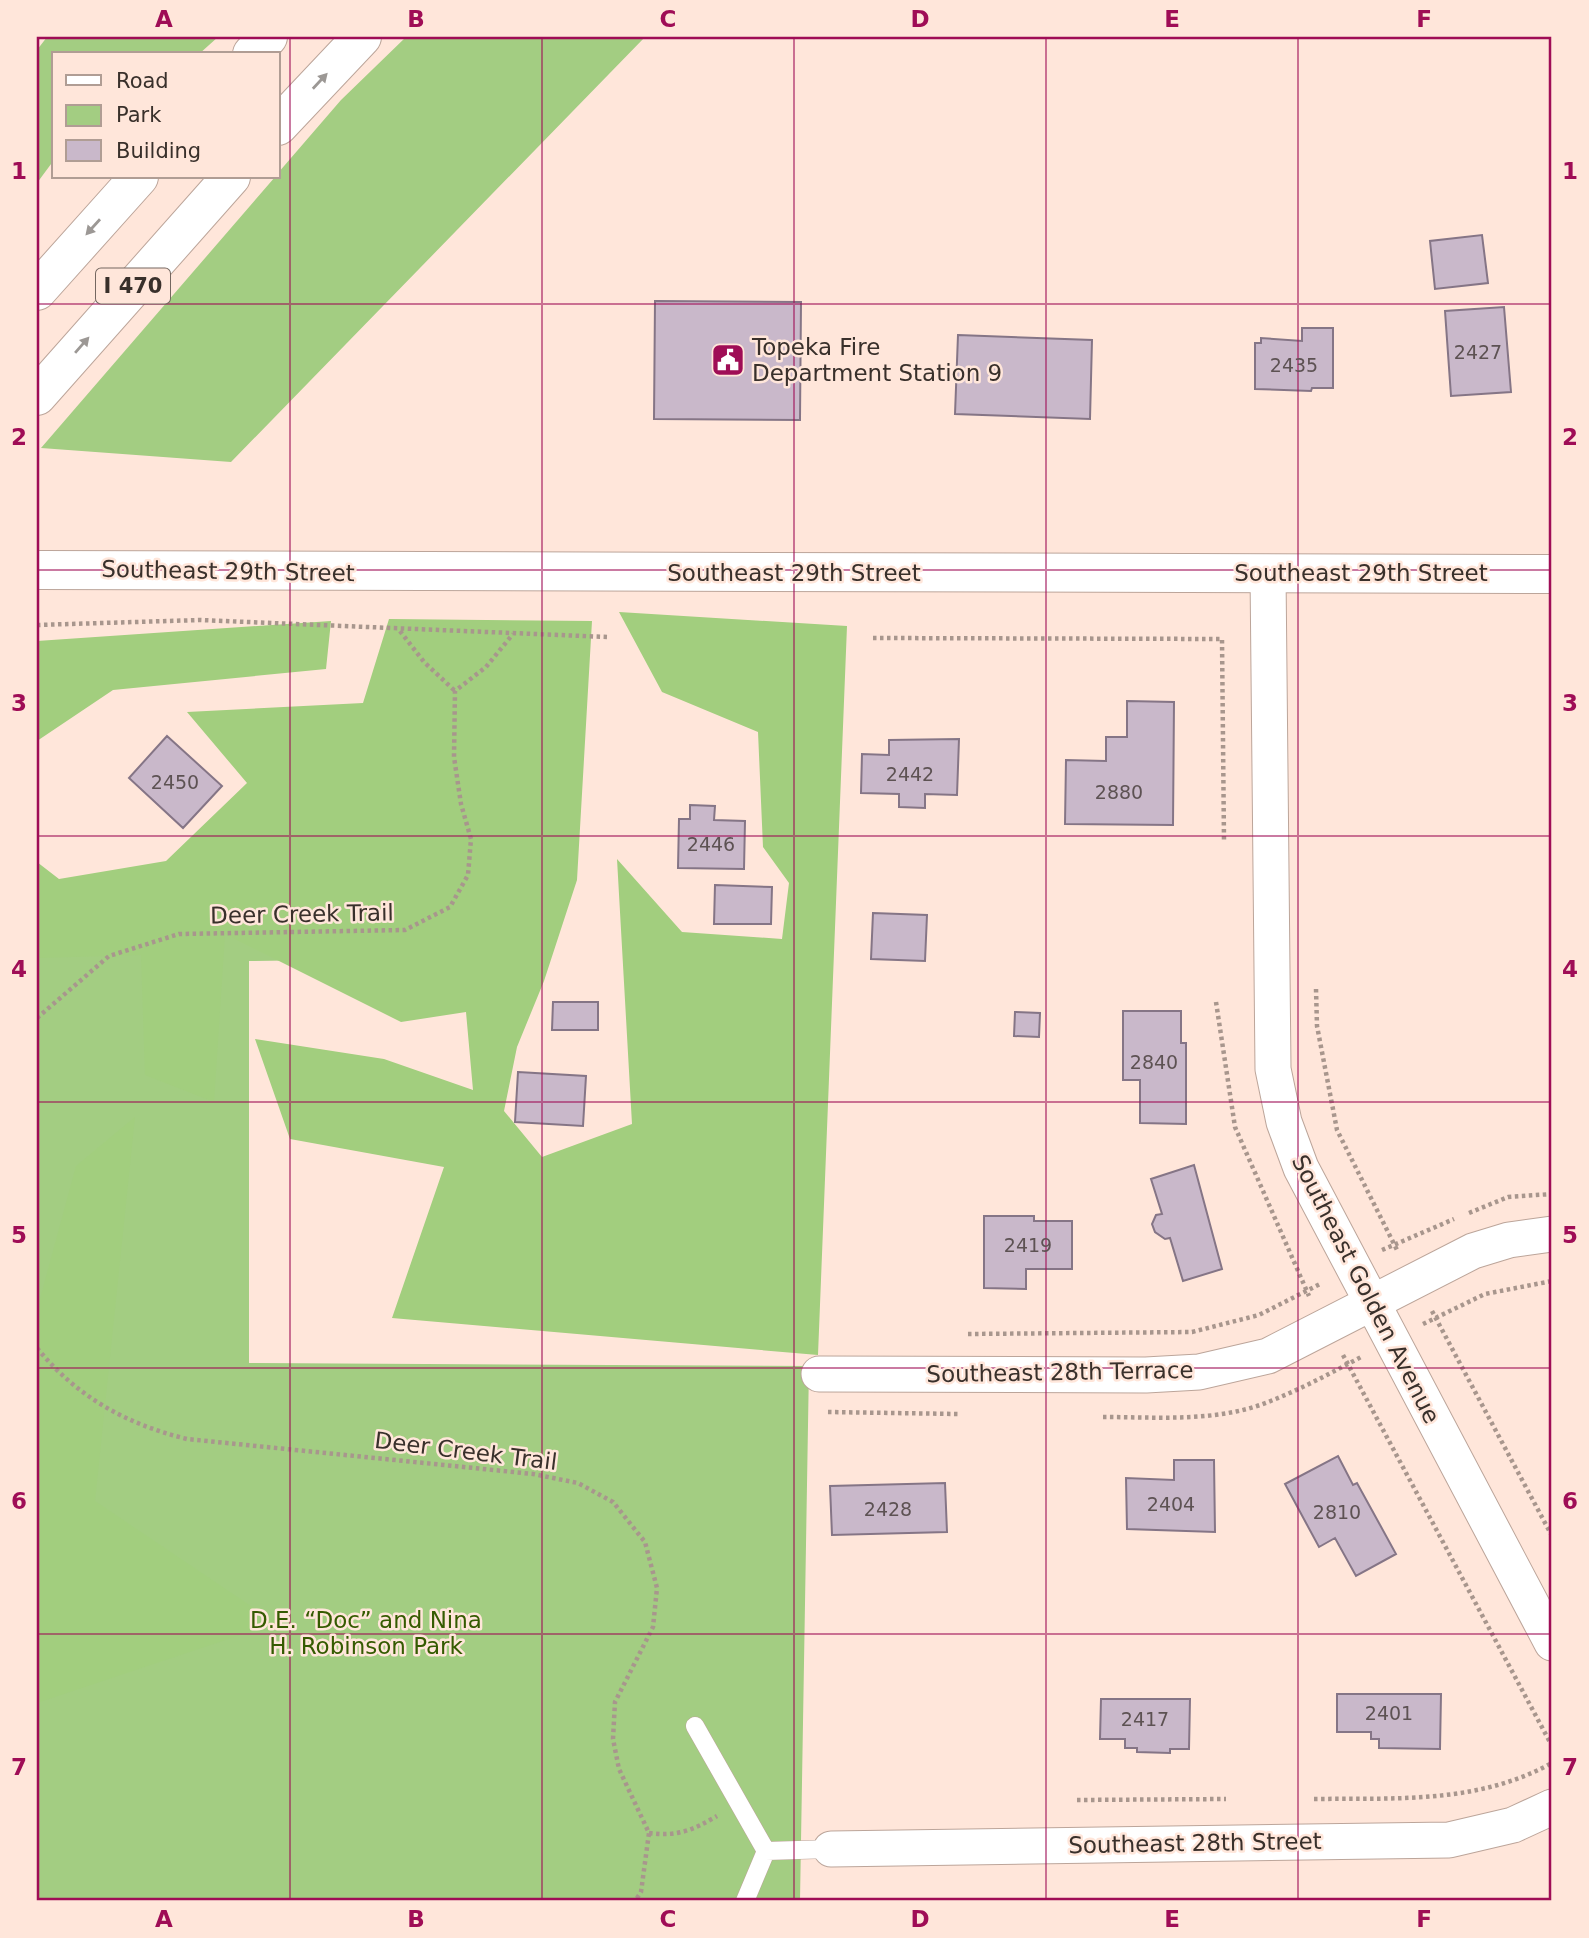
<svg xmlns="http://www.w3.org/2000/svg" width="1589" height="1938" font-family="'DejaVu Sans',sans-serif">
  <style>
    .green { fill: #a3cd82 }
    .forest { fill: #a2ce7e }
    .building { fill: #c9b8ca; stroke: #857586; stroke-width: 2 }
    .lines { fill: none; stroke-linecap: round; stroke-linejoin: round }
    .service-casing { stroke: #bca59a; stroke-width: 19 }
    .minor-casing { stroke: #bca59a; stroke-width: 37 }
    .secondary-casing { stroke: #bca59a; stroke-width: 40 }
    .motorway-casing { stroke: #bca59a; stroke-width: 40 }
    .path { stroke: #a8968d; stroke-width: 4.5; stroke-dasharray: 3.5 3.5; stroke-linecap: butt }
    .service { stroke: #fff; stroke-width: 18 }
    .minor { stroke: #fff; stroke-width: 35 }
    .secondary { stroke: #fff; stroke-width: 38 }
    .motorway { stroke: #fff; stroke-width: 38 }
    .oneway { fill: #9c9895 }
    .grid { fill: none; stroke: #9f0d56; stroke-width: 2; stroke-opacity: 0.55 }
    .labels { text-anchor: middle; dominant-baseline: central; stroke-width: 5; stroke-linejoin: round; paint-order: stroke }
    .number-label { font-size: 19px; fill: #5d5253 }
    .shield { fill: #ffe6da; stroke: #746760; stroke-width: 2 }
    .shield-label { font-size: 21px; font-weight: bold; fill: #39302b }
    .poi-label { font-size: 23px; fill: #39302b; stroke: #ffe6da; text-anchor: start }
    .street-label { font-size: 23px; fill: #39302b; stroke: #ffe6da }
    .park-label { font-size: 23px; fill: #355b01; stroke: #ffe6da }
    .neatline { fill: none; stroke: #9f0d56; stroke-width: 2.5 }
    .grid-label { font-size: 23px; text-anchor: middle; font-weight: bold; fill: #9f0d56 }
  </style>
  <rect width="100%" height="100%" fill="#ffe6da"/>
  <path class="green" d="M47,37H218L199,54H54V160L37,183V50Z
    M406,37H645L231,462L41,448L275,177H278V173L341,100Z
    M37,916L519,957L249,961V1363L809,1366L800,1901H37Z"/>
  <path class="forest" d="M619,612L847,626L818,1355L392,1318L444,1167L290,1139L255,1039L384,1059L473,1090L466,1012L401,1022L225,934L214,1102L145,1075L141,955L37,958V862L59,879L166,861L247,783L187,712L363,703L389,619L592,621L577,880L544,981L517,1047L504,1111L542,1157L632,1124L617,859L682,932L782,939L789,883L763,847L758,732L662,692Z
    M331,621L326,669L113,690L37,741V641Z
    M135,1117L95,1501L276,1623L37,1703V1310L76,1166Z"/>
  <path class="building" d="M1482,235L1488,283L1435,289L1430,241Z
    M655,301L801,302L800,420L654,419Z
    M1504,307L1511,392L1451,396L1445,311Z
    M1302,328H1333V388H1312L1311,391L1255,389V343H1261V338L1302,341Z
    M958,335L1092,340L1090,419L955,414Z
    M1127,701L1174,702L1173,825L1065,824L1066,760L1106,761V737H1127Z
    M167,736L222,786L183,828L129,778Z
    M959,739L957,795L925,794V808L899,807V794L861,793L862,754L889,755V740Z
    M690,805L715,806L714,820L745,821L744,869L678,868L679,819H690Z
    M715,885L772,887L771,924H714Z
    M873,913L927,915L925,961L871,959Z
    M553,1002H598V1030H552Z
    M1123,1011H1181V1043H1186V1124L1140,1123V1080H1123Z
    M1015,1012L1040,1013L1039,1037L1014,1036Z
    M518,1072L586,1076L583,1126L515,1122Z
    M1194,1165L1222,1269L1183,1281L1170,1238L1165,1239L1155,1232L1152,1224L1156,1215L1162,1214L1151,1179Z
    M984,1216H1034V1221H1072V1269H1026V1289L984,1288Z
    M1338,1456L1353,1485L1357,1483L1396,1554L1356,1576L1335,1538L1319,1547L1285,1484Z
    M1174,1460H1214L1215,1532L1127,1529L1126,1478L1174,1480Z
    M945,1483L947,1532L832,1535L830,1486Z
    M1337,1694H1441L1440,1749L1379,1748V1739H1371V1732H1337Z
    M1101,1699H1190L1189,1749H1170V1753L1137,1752V1748H1125V1739H1100Z"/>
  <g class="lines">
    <defs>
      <path id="service" d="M695,1726L766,1851L745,1901
        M766,1851L831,1849"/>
      <path id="minor" d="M1268,573L1273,1069L1284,1122L1301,1168L1552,1643
        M819,1374L1146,1375L1199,1372L1268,1356L1473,1251L1509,1240L1552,1234
        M831,1849L1449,1840L1513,1825L1552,1807"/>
      <path id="secondary" d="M37,570L1552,574"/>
      <path id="motorway" d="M252,54L268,37
        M278,126L362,37
        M37,291L139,177
        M37,396L231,177"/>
    </defs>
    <use href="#service" class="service-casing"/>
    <use href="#minor" class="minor-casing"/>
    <use href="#secondary" class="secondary-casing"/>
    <use href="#motorway" class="motorway-casing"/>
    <path class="path" d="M37,625L200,620L607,637
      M400,631L424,662L455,691
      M873,638L1222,639L1224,841
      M1316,989L1317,1026L1337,1130L1398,1252
      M1216,1002L1235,1127L1309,1296
      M37,1018L109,956L179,934L405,930L450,907L468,875L471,839L461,804L454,757L455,691L486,667L513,634
      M1469,1213L1508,1197L1552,1194
      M1382,1250L1454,1219
      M1432,1311L1552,1536
      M1423,1324L1485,1294L1552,1281
      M968,1334L1192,1332L1259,1315L1322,1283
      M37,1348C77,1397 126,1424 187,1439L533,1474L578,1483L613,1502L645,1542L657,1588L653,1627L615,1702L613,1739L619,1769L649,1833L641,1892L635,1901
      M1343,1355L1552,1746
      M828,1412L958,1414
      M1103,1417C1155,1417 1210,1422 1260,1405C1296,1392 1329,1374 1363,1356
      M1314,1799C1397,1798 1477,1804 1552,1763
      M1077,1800L1226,1799
      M649,1833C677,1837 693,1830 717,1816"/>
    <use href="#service" class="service"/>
    <use href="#minor" class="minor"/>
    <use href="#secondary" class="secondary"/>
    <use href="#motorway" class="motorway"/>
  </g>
  <defs><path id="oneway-solid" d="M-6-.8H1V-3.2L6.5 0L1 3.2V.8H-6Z" transform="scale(1.75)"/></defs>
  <g class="oneway">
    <use href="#oneway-solid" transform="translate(320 81) rotate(-47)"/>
    <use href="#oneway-solid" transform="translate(93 227) rotate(132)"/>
    <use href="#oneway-solid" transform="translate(82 345) rotate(-49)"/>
  </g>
  <path class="grid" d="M290,37V1901M542,37V1901M794,37V1901M1046,37V1901M1298,37V1901M37,304H1552M37,570H1552M37,836H1552M37,1102H1552M37,1368H1552M37,1634H1552"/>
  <defs>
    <symbol id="civic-square" viewBox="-11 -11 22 22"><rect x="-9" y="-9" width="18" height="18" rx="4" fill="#9f0d56" stroke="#ffe6da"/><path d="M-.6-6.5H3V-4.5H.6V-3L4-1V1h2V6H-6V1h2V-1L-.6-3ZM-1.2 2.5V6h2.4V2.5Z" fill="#fff"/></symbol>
  </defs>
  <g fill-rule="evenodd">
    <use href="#civic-square" x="709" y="341" width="38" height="38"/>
  </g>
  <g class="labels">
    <g class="number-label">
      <text x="1478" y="352">2427</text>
      <text x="1294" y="365">2435</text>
      <text x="910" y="774">2442</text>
      <text x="175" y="782">2450</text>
      <text x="1119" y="792">2880</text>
      <text x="711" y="844">2446</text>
      <text x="1154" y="1062">2840</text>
      <text x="1028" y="1245">2419</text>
      <text x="1171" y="1504">2404</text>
      <text x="888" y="1509">2428</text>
      <text x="1337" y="1512">2810</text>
      <text x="1389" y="1713">2401</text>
      <text x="1145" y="1719">2417</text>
    </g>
    <rect class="shield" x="96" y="268.5" width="74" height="35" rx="5"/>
    <g class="shield-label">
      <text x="133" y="286">I 470</text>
    </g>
    <g class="poi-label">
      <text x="752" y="347">Topeka Fire<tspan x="752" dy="26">Department Station 9</tspan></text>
    </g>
    <g class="street-label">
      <text transform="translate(228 571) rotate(1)">Southeast 29th Street</text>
      <text x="794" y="573">Southeast 29th Street</text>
      <text x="1361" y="573">Southeast 29th Street</text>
      <text transform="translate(302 914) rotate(-1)">Deer Creek Trail</text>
      <text transform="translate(1366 1289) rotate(63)">Southeast Golden Avenue</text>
      <text transform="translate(1060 1372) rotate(-1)">Southeast 28th Terrace</text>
      <text transform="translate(466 1451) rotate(7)">Deer Creek Trail</text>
      <text transform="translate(1195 1843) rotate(-1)">Southeast 28th Street</text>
    </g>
    <g class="park-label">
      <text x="366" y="1620">D.E. “Doc” and Nina<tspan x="366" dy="26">H. Robinson Park</tspan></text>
    </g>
  </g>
  <rect width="1589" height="1938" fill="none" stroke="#ffe6da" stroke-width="77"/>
  <rect x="52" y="52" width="228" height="126" fill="#ffe6da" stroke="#b09d94" stroke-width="2"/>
  <rect x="66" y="75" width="35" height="10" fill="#ffffff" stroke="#b09d94" stroke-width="2"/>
  <text x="116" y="88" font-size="21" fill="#39302b">Road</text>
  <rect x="66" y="105" width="35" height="21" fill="#a3cd82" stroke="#b09d94" stroke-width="2"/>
  <text x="116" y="122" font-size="21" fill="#39302b">Park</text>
  <rect x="66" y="140" width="35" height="21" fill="#c9b8ca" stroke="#b09d94" stroke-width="2"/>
  <text x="116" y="158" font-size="21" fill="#39302b">Building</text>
  <rect x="38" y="38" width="1512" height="1861" class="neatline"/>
  <g class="grid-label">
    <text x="164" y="27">A</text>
    <text x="416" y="27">B</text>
    <text x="668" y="27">C</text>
    <text x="920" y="27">D</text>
    <text x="1172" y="27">E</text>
    <text x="1424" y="27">F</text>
    <text x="19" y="179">1</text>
    <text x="1570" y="179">1</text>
    <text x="19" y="445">2</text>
    <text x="1570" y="445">2</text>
    <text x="19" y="711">3</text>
    <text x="1570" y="711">3</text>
    <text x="19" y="977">4</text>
    <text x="1570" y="977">4</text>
    <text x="19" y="1243">5</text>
    <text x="1570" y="1243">5</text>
    <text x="19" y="1509">6</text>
    <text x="1570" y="1509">6</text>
    <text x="19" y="1775">7</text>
    <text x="1570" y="1775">7</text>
    <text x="164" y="1927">A</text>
    <text x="416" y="1927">B</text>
    <text x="668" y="1927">C</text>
    <text x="920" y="1927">D</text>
    <text x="1172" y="1927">E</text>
    <text x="1424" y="1927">F</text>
  </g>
</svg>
